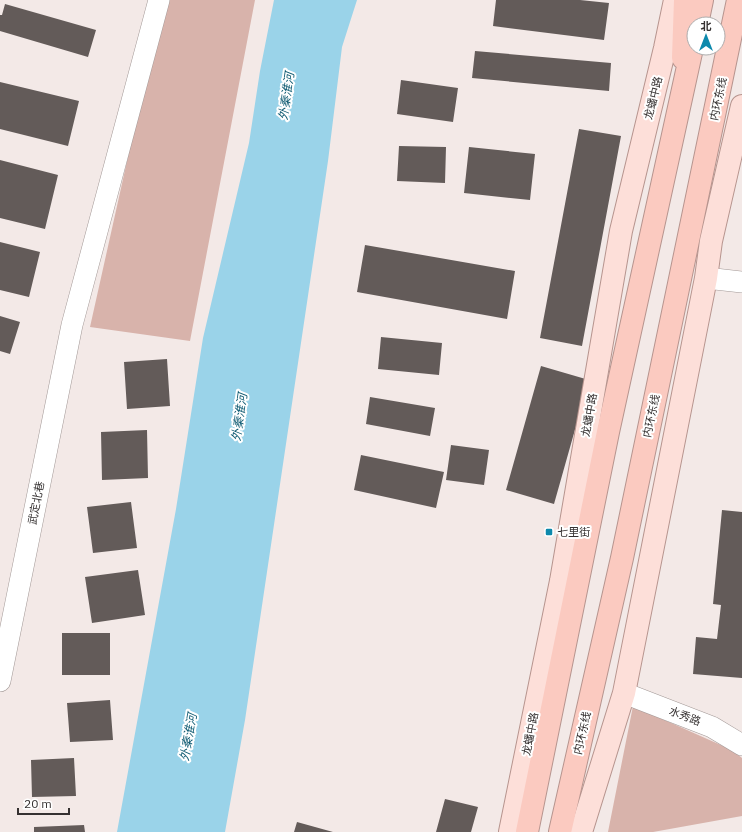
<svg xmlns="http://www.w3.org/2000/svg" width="742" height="832" font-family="'IBM Plex Sans','Noto Sans SC',sans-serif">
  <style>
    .green { fill: #d8b3ab }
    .water { fill: #9ad3e9 }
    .building { fill: #635b59 }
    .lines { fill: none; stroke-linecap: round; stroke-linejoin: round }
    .minor-casing { stroke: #a39997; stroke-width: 22 }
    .major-casing { stroke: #b6948e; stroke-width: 24 }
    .highway-casing { stroke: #b6948e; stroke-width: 24 }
    .minor { stroke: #fff; stroke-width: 21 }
    .major { stroke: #fddfd9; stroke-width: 22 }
    .highway { stroke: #fbcac0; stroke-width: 22 }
    .poi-dot { fill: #0d89ac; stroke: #fff; stroke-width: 1.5 }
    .labels { text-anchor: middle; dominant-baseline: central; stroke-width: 4; stroke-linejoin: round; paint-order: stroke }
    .street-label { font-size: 11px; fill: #353131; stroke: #fff }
    .poi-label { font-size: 11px; fill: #353131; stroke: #fff; text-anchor: start }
    .water-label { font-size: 12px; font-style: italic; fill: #125d74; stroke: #fff }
  </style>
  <rect width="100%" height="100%" fill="#f3e9e7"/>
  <path class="green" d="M163,0H255L190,341L90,327Z
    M633,706L732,750L742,758V816L653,832H608Z"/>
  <path class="water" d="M274,0H357L342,47L328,161L245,720L225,832H117L176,509L203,338L249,143L260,71Z"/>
  <path class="building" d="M496,0H580L609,3L604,40L493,26Z
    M5,4L96,30L88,57L0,31V15H2Z
    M475,51L611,63L609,91L472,78Z
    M401,80L458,88L453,122L397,114Z
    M0,82L79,101L68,146L0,129Z
    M579,129L621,136L582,346L540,338Z
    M399,146L446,147L445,183L397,181Z
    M469,147L535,154L530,200L464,193Z
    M0,160L58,175L45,229L0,218Z
    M0,242L40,252L29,297L0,290Z
    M365,245L515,271L507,319L357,292Z
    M0,316L20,322L10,354L0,351Z
    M381,337L442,343L439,375L378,369Z
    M167,359L170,406L127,409L124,362Z
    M541,366L589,380L554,504L506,490Z
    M370,397L435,408L430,436L366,424Z
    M147,430L148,478L102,480L101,432Z
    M451,445L489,450L484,485L446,480Z
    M361,455L444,472L436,508L354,490Z
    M131,502L137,548L93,553L87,507Z
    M722,510L742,512V678L693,674L696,637L717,639L721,605L713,604Z
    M138,570L145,615L92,623L85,577Z
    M62,633H110V675H62Z
    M110,700L113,740L70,742L67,703Z
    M74,758L76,796L32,797L31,760Z
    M445,799L478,807L471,832H436Z
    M297,822L333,832H294Z
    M84,825L85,832H34V827Z"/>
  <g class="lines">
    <defs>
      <path id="minor" d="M706,278L742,282
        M0,681L72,325L159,0
        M624,693L712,727L742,745"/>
      <path id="major" d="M510,832L561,581L621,231L665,48L675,0
        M581,832L624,693L706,278L711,241L742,106"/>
      <path id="highway" d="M697,24L702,0
        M683,58L685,0
        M527,832L608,432L694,39
        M560,832L622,558L738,0"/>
    </defs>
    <use href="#minor" class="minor-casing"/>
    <use href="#major" class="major-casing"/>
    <use href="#highway" class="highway-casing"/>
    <use href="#minor" class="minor"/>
    <use href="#major" class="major"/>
    <use href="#highway" class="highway"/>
  </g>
  <rect class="poi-dot" x="545" y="528" width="8" height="8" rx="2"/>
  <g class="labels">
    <g class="street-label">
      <text transform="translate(653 98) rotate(-76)">龙蟠中路</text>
      <text transform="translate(718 99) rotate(-78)">内环东线</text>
      <text transform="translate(589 415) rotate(-80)">龙蟠中路</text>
      <text transform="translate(651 416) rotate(-78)">内环东线</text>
      <text transform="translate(36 503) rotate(-79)">武定北巷</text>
      <text transform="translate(685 716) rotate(21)">水秀路</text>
      <text transform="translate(582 733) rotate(-77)">内环东线</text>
      <text transform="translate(530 734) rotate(-79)">龙蟠中路</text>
    </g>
    <g class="poi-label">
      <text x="557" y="532">七里街</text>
    </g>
    <g class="water-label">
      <text transform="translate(286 96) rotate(-82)">外秦淮河</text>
      <text transform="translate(239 417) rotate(-82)">外秦淮河</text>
      <text transform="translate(188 737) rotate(-80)">外秦淮河</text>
    </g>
  </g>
  <g transform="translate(706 36)"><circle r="19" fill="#ffffff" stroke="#aeadad"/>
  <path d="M0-3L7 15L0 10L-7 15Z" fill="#0d89ac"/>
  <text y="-6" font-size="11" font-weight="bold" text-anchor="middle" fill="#353131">北</text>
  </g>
  <path d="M18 808v6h51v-6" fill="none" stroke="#353131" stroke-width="2"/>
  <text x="24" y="808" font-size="12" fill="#353131" stroke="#ffffff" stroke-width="3" paint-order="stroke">20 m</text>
</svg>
